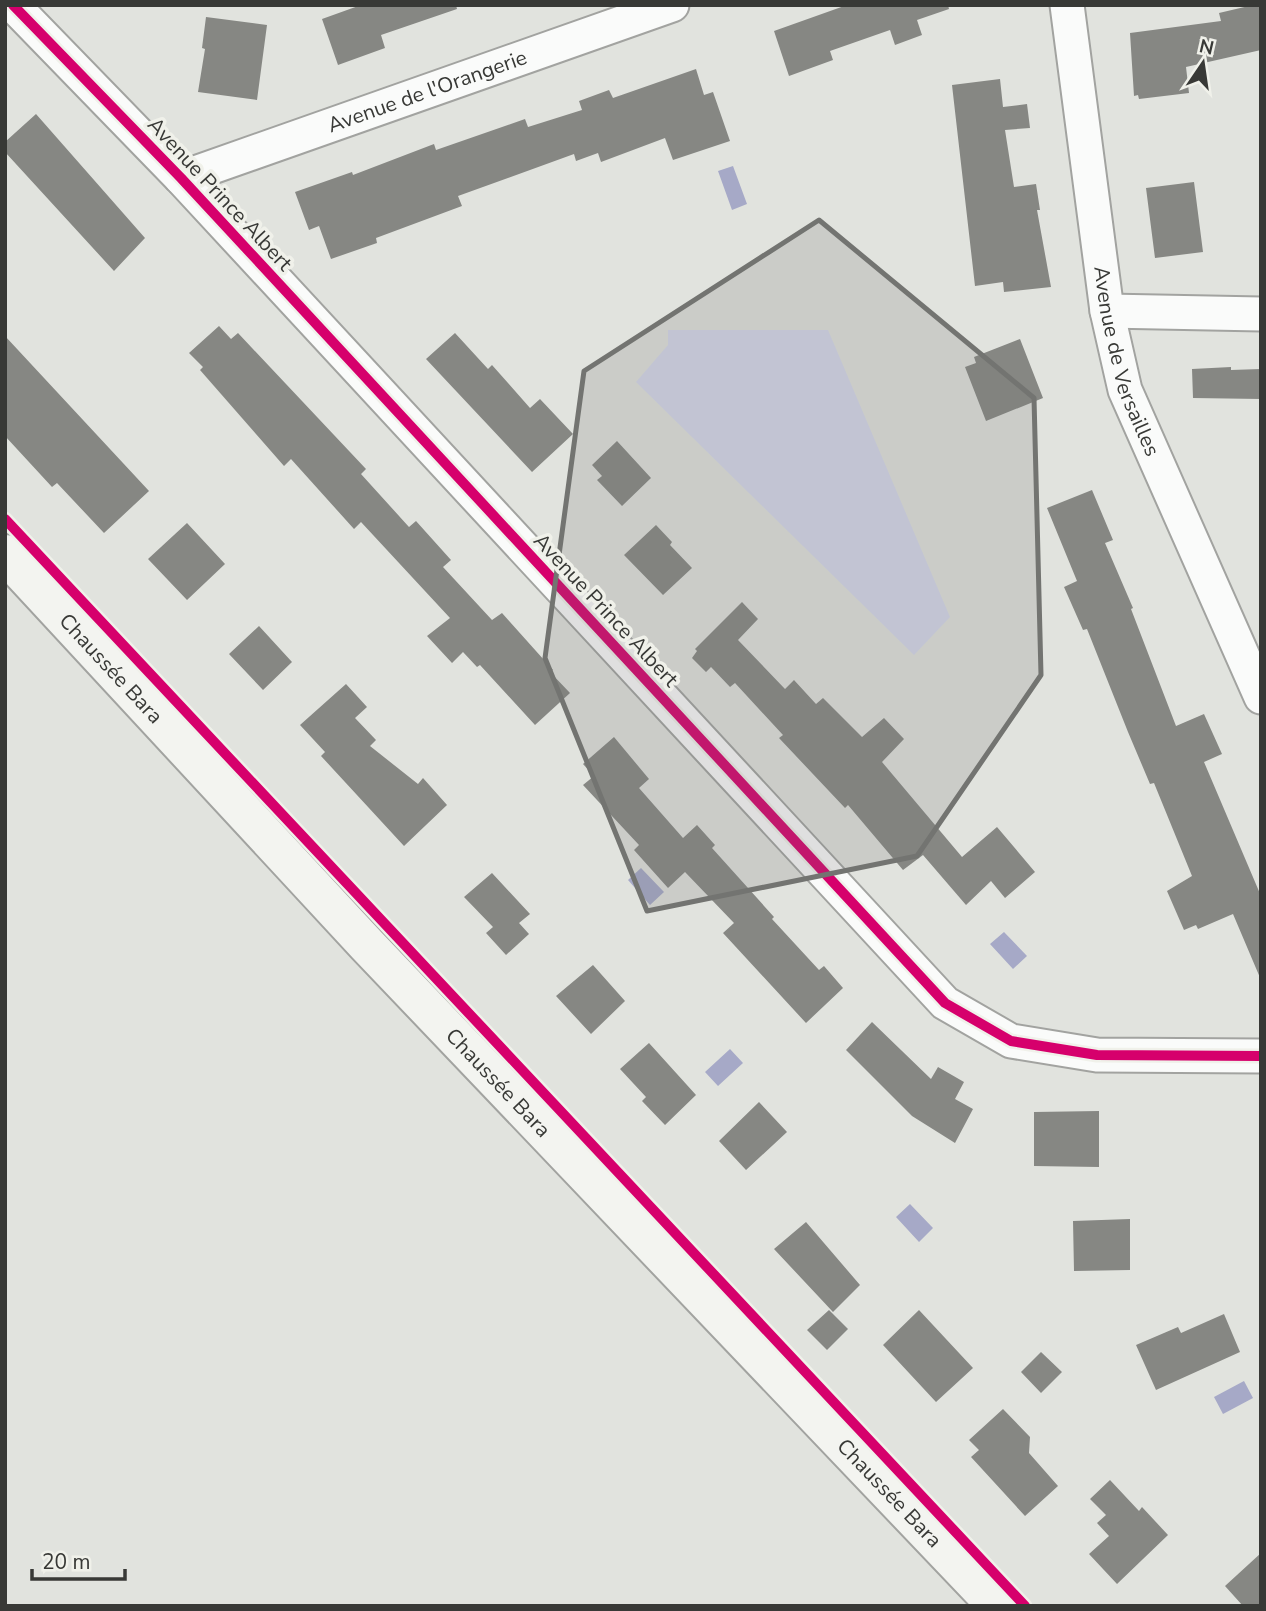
<svg xmlns="http://www.w3.org/2000/svg" width="1266" height="1611" font-family="'Nunito Sans',sans-serif">
  <style>
    .green { fill: #d6d9ec }
    .water { fill: #a6a9c7 }
    .building { fill: #868783 }
    .lines { fill: none; stroke-linecap: round; stroke-linejoin: round }
    .minor-casing { stroke: #a2a3a0; stroke-width: 37 }
    .secondary-casing { stroke: #a2a3a0; stroke-width: 42 }
    .minor { stroke: #fafbfa; stroke-width: 33 }
    .secondary { stroke: #f3f4f0; stroke-width: 38 }
    .cycleway-casing { stroke: #f0f1ea; stroke-width: 15 }
    .cycleway { stroke: #d6006c; stroke-width: 10 }
    .marked { fill: #737471; fill-opacity: 0.2; stroke: #737471; stroke-width: 5; stroke-linejoin: round }
    .labels { text-anchor: middle; dominant-baseline: central; stroke-width: 7; stroke-linejoin: round; paint-order: stroke }
    .street-label { font-size: 21px; fill: #383936; stroke: #f0f1ea }
  </style>
  <rect width="100%" height="100%" fill="#e1e3de"/>
  <path class="green" d="M668,330H828L950,617L914,655L636,382L668,345Z"/>
  <path class="water" d="M733,166L747,204L732,210L718,171Z
    M641,868L664,892L650,905L628,880Z
    M1004,932L1027,956L1013,969L990,944Z
    M730,1049L743,1063L718,1086L705,1072Z
    M910,1204L933,1228L919,1242L896,1217Z
    M1244,1381L1253,1398L1223,1414L1214,1397Z"/>
  <path class="building" d="M361,5H456L457,9L381,35L385,48L338,65L322,19Z
    M847,5H948L949,9L917,20L922,35L895,45L890,30L830,51L833,60L789,76L774,31Z
    M1253,5H1261V50L1186,67L1189,93L1139,99L1138,95L1134,96L1130,33L1221,21L1219,13Z
    M206,17L267,25L257,100L198,92L205,49L202,48Z
    M696,69L704,95L713,92L730,141L673,160L665,138L601,162L598,153L576,161L574,154L458,196L462,206L376,238L377,243L331,259L319,226L309,230L295,192L352,172L353,175L434,144L436,150L525,119L528,127L582,110L579,101L609,90L613,98Z
    M1000,79L1003,107L1027,104L1030,128L1005,130L1014,187L1036,184L1040,210H1037L1051,287L1004,292L1003,282L975,286L952,85Z
    M36,114L145,238L114,271L5,152V142Z
    M1194,182L1203,252L1155,258L1146,188Z
    M219,326L231,339L238,333L366,469L361,474L409,527L416,521L451,560L443,567L492,620L502,613L553,670L550,672L570,693L535,725L480,665L477,667L463,652L452,663L427,636L450,618L361,522L354,529L291,459L284,466L200,370L203,367L189,353Z
    M455,333L488,369L492,365L530,408L540,399L573,434L532,472L426,359Z
    M5,336L149,491L104,533L57,483L52,487L5,436Z
    M1020,339L1043,398L986,421L965,367L976,363L974,357Z
    M1231,367V370L1261,369V399L1193,398L1192,369Z
    M617,441L651,478L622,506L597,480L602,476L592,465Z
    M1092,490L1113,540L1105,543L1133,608L1131,609L1176,726L1204,714L1222,754L1204,762L1261,896V980L1233,914L1198,929L1196,925L1184,930L1167,891L1192,876L1154,783L1150,784L1128,732L1087,629L1083,630L1064,587L1077,581L1047,508Z
    M187,523L225,564L187,600L148,559Z
    M656,525L672,542L670,545L692,568L663,595L624,555Z
    M742,602L758,619L738,640L785,689L794,680L816,704L823,698L862,737L884,718L904,739L882,762L962,857L997,827L1035,872L1005,898L991,881L966,905L923,855L903,870L848,805L845,808L779,738L783,735L735,683L730,687L711,667L706,672L692,658L697,651L695,649Z
    M259,626L292,662L263,690L229,654Z
    M346,684L367,707L355,718L376,740L370,746L418,784L423,778L447,805L404,846L321,756L325,752L300,725Z
    M614,737L649,779L639,788L683,838L697,825L715,845L712,848L774,917L772,919L819,970L824,966L843,988L806,1023L723,933L734,923L685,872L668,888L634,850L639,845L583,785L594,776L583,764Z
    M492,873L530,914L519,923L529,934L506,955L486,933L493,927L464,897Z
    M593,965L625,1001L591,1034L556,996Z
    M872,1022L931,1079L938,1067L964,1082L955,1099L973,1109L955,1143L912,1116L846,1050Z
    M649,1043L696,1095L665,1125L642,1101L646,1097L620,1069Z
    M759,1102L787,1132L746,1170L719,1141Z
    M1099,1111V1167L1034,1166V1112Z
    M1130,1219V1270L1074,1271L1073,1221Z
    M806,1222L860,1285L833,1312L774,1249Z
    M829,1310L848,1329L827,1350L807,1330Z
    M919,1310L973,1368L936,1402L883,1345Z
    M1224,1314L1240,1352L1156,1390L1136,1345L1178,1327L1181,1333Z
    M1041,1352L1062,1372L1041,1393L1021,1372Z
    M1003,1409L1030,1437L1029,1453L1058,1486L1025,1516L971,1457L979,1450L969,1440Z
    M1110,1480L1139,1511L1142,1507L1168,1535L1117,1584L1089,1554L1109,1536L1097,1523L1106,1515L1090,1499Z
    M1261,1553V1606H1243L1225,1586Z"/>
  <g class="lines">
    <defs>
      <g id="minor">
        <path d="M13,5L181,178L945,1003L1011,1041L1097,1055L1261,1056"/>
        <path id="s1" d="M1067,5L1107,311L1125,390L1261,697"/>
        <path id="s2" d="M181,178L672,5"/>
        <path d="M1107,311L1261,314"/>
      </g>
      <g id="secondary">
        <path id="s3" d="M5,554L367,945L997,1606"/>
      </g>
    </defs>
    <use href="#minor" class="minor-casing"/>
    <use href="#secondary" class="secondary-casing"/>
    <use href="#minor" class="minor"/>
    <use href="#secondary" class="secondary"/>
    <defs>
      <path id="cycleway" d="M13,5L181,178L945,1003L1011,1041L1097,1055L1261,1056
        M5,519L1025,1606"/>
    </defs>
    <use href="#cycleway" class="cycleway-casing"/>
    <use href="#cycleway" class="cycleway"/>
  </g>
  <path class="marked" d="M819,220L1034,398L1041,675L917,856L647,911L545,658L584,371Z"/>
  <g class="labels">
    <g class="street-label">
      <text stroke="none"><textPath href="#s2" startOffset="261">Avenue de l'Orangerie</textPath></text>
      <text transform="translate(220 194) rotate(47)">Avenue Prince Albert</text>
      <text stroke="none"><textPath href="#s1" startOffset="362">Avenue de Versailles</textPath></text>
      <text transform="translate(606 610) rotate(47)">Avenue Prince Albert</text>
      <text stroke="none"><textPath href="#s3" startOffset="156">Chaussée Bara</textPath></text>
      <text stroke="none"><textPath href="#s3" startOffset="723">Chaussée Bara</textPath></text>
      <text stroke="none"><textPath href="#s3" startOffset="1290">Chaussée Bara</textPath></text>
    </g>
  </g>
  <rect width="1266" height="1611" fill="none" stroke="#383936" stroke-width="14"/>
  <g transform="translate(1203 63) rotate(13)" stroke="#f0f1ea" stroke-width="5" paint-order="stroke">
  <path d="M0-5L12 26L0 18L-12 26Z" fill="#383936"/>
  <text y="-10" font-size="19" font-weight="bold" text-anchor="middle" fill="#383936">N</text>
  </g>
  <path d="M32 1569v10h93v-10" fill="none" stroke="#383936" stroke-width="3.5"/>
  <text x="42" y="1569" font-size="21" fill="#383936" stroke="#f0f1ea" stroke-width="5" paint-order="stroke">20 m</text>
</svg>
